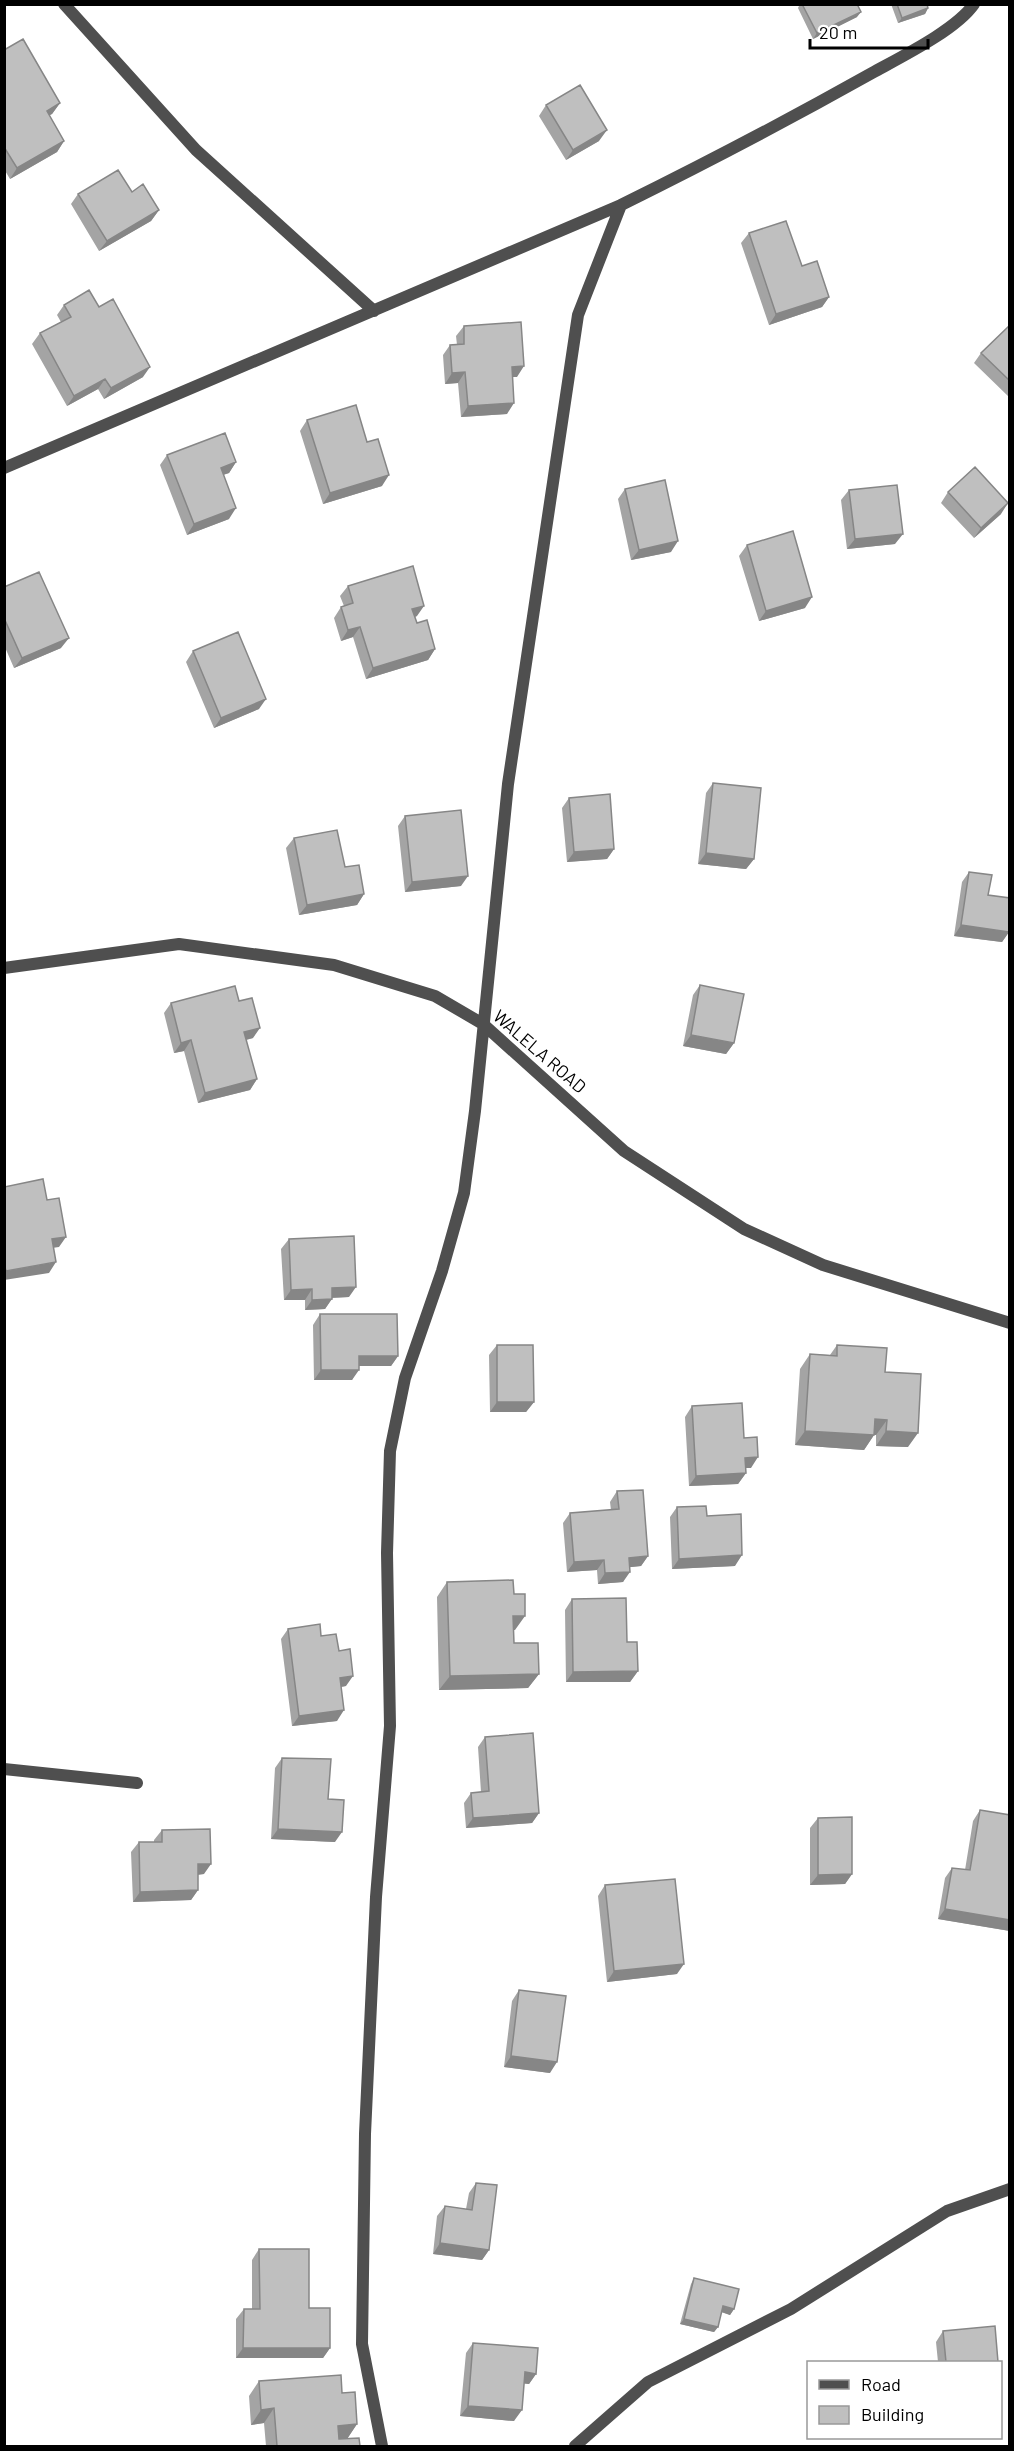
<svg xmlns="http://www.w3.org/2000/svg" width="1014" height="2451" font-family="Barlow,sans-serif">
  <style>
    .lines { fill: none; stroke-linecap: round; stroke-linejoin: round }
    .minor { stroke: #4f4f4f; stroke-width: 12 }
    .wall { fill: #a4a4a4 }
    .shaded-wall { fill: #868686 }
    .building { fill: #bfbfbf; stroke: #868686; stroke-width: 1.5 }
    .labels { text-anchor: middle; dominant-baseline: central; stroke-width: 5; stroke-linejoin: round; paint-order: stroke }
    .street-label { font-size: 18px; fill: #000; stroke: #fff }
  </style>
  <rect width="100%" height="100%" fill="#fff"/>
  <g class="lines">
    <path class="minor" d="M64,4L196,150L374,311
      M4,468L621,205
      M4,968L179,944L334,965L435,996L483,1024L624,1151L744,1229L823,1265L1010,1323
      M4,1769L137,1783
      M382,2446L362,2344L365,2134L376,1897L390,1726L387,1553L390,1451L405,1378L442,1271L464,1193L475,1111L508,784L578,315L621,205C706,163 790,119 872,73C901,57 956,30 974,4
      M575,2446L648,2382L791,2309L947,2211L1010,2189"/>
  </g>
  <path class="wall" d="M800,4H802L857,17L813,39L798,8Z
    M891,4H927L928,8L925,14L898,23Z
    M4,50L60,103L52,114L49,115L64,141L57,152L10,179L4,169Z
    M546,105L599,141L566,160L539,116Z
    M132,192L159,210L151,221L99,251L71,204L78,194Z
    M749,233L802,266L829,297L822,307L769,325L741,243Z
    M64,305L99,307L143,377L104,399L98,389L67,406L32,344L40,333L61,322L57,315Z
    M1010,325V398L974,363L981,353Z
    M464,326L517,377H512L507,414L461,417L458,383L445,384L443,355L450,345H457L456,336Z
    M307,420L382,486L323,504L300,431Z
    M167,455L236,462L229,473L223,475L229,519L187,535L160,465Z
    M625,489L671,552L631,560L618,499Z
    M849,490L895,544L847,549L841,500Z
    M948,492L1001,514L974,538L941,503Z
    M747,545L805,608L759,621L739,556Z
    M348,586L417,616L415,617L417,623L435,649L428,660L366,679L353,637L341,641L334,618L341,607L344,606L340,596Z
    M4,587L61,648L14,668L4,645Z
    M193,651L259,709L214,728L186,662Z
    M713,783L754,859L746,869L698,864L706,793Z
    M569,798L614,849L607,859L567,862L562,808Z
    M405,816L461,886L405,892L398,826Z
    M294,838L345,867L364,894L357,905L299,915L286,848Z
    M969,872L988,895L1009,932L1002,942L954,936L962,882Z
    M700,985L734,1043L726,1054L683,1046L693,995Z
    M239,1001L253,1038L246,1040L257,1079L250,1090L198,1103L184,1051L174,1053L164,1013L171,1003Z
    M289,1239L349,1297L332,1298L325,1309L305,1310V1300H284L281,1249Z
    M320,1314L398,1356L391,1366H359L352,1380H314L313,1325Z
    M497,1345L534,1402L526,1412H490L489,1355Z
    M837,1345L885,1372L908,1447L876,1446V1435H874L864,1450L795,1445L800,1369L810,1354L830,1355Z
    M692,1406L744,1438L751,1468H746V1473L738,1484L689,1486L685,1417Z
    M617,1491L648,1556L641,1566L630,1567L623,1582L598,1584L597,1570L567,1572L563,1523L570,1513L611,1510L610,1502Z
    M677,1507L707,1516L735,1566L672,1569L670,1517Z
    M447,1582L515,1630H514V1643L539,1674L528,1688L439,1690L437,1597Z
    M572,1599L627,1642L638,1671L630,1682H566L565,1610Z
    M288,1629L321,1636L339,1651L346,1686L341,1687L337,1721L292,1726L281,1639Z
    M485,1737L539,1813L532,1823L466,1828L464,1803L471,1793L481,1792L478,1747Z
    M282,1758L328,1799L335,1842L271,1839L275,1768Z
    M980,1810L1010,1931L938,1919L945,1878L952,1868L965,1870L973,1821Z
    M818,1818L852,1874L845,1884L810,1885V1828Z
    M162,1830L204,1874L198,1875V1890L191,1900L133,1902L131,1852L139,1842H154V1840Z
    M605,1885L677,1974L607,1982L598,1896Z
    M519,1990L550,2073L504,2067L512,2001Z
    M476,2183L489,2250L482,2260L433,2254L437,2216L445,2206L466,2209L469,2193Z
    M259,2249L309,2308L330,2348L323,2358H236V2319L244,2309H252V2260Z
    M694,2278L734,2309L730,2315L721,2312L718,2327L714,2332L680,2324L691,2284Z
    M943,2331L998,2362H938L936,2342Z
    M473,2343L536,2374L529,2384L524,2383L514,2421L460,2416L466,2353Z
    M259,2381L342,2393L357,2424L347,2439L360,2446H266L264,2423L251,2425L249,2396Z"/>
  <path class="shaded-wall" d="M928,8L925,14L898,23L902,18Z
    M861,12L857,17L813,39L817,33Z
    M60,103L52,114L39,121L47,111Z
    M607,130L599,141L566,160L573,150Z
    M64,141L57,152L10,179L17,168Z
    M159,210L151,221L99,251L107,241Z
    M829,297L822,307L769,325L776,314Z
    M524,366L517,377H504L512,367Z
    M150,367L143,377L104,399L111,388Z
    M465,372L458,383L445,384L452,373Z
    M105,379L98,389L67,406L74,396Z
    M514,403L507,414L461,417L468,406Z
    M236,462L229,473L213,478L221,468Z
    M389,475L382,486L323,504L330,493Z
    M1008,503L1001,514L974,538L981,528Z
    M236,508L229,519L187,535L194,524Z
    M903,534L895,544L847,549L855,539Z
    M678,541L671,552L631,560L639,550Z
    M812,597L805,608L759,621L766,611Z
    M424,606L417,616L405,620L412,609Z
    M360,627L353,637L341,641L348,630Z
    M69,638L61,648L14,668L22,658Z
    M435,649L428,660L366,679L373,668Z
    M266,699L259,709L214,728L221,718Z
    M614,849L607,859L567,862L574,852Z
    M706,853L754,859L746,869L698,864Z
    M468,876L461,886L405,892L412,882Z
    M364,894L357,905L299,915L307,905Z
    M961,925L1009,932L1002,942L954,936Z
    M260,1028L253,1038L237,1042L244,1032Z
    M691,1035L734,1043L726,1054L683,1046Z
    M191,1040L184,1051L174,1053L181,1043Z
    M257,1079L250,1090L198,1103L205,1093Z
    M66,1237L59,1247L45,1249L52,1239Z
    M56,1262L49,1273L4,1280V1273L6,1271Z
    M356,1287L349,1297L325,1298L332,1288Z
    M312,1289L305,1300H284L291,1290Z
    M332,1299L325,1309L305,1310L312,1300Z
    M359,1356H398L391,1366H352Z
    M321,1370H359L352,1380H314Z
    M497,1402H534L526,1412H490Z
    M875,1419L887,1420L876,1435L865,1434Z
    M805,1431L874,1435L864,1450L795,1445Z
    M886,1431L918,1433L908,1447L876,1446Z
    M758,1457L751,1468H738L745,1458Z
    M746,1473L738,1484L689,1486L696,1476Z
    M742,1555L735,1566L672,1569L679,1559Z
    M648,1556L641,1566L622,1568L629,1558Z
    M604,1560L597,1570L567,1572L574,1562Z
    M630,1572L623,1582L598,1584L605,1573Z
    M513,1616H525L515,1630L503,1631Z
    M638,1671L630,1682H566L573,1672Z
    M539,1674L528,1688L439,1690L450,1676Z
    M353,1676L346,1686L333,1688L340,1678Z
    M344,1710L337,1721L292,1726L299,1716Z
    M539,1813L532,1823L466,1828L473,1818Z
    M278,1829L342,1832L335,1842L271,1839Z
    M198,1864H211L204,1874L190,1875Z
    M852,1874L845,1884L810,1885L818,1875Z
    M198,1890L191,1900L133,1902L140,1892Z
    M945,1909L1010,1920V1931L938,1919Z
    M684,1964L677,1974L607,1982L614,1971Z
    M511,2056L557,2062L550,2073L504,2067Z
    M440,2243L489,2250L482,2260L433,2254Z
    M723,2306L734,2309L730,2315L719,2311Z
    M684,2319L718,2327L714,2332L680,2324Z
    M243,2348H330L323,2358H236Z
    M525,2372L536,2374L529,2384L517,2383Z
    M468,2406L522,2410L514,2421L460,2416Z
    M274,2408L264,2423L251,2425L261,2410Z
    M357,2424L347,2439L328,2441L338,2426Z"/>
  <path class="building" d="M802,4H857L861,12L817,33Z
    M897,4H927L928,8L902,18Z
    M23,39L60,103L47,111L64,141L17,168L4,147V50Z
    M580,85L607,130L573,150L546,105Z
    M118,170L132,192L143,184L159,210L107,241L78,194Z
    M786,221L802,266L817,261L829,297L776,314L749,233Z
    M89,290L99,307L113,299L150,367L111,388L105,379L74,396L40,333L71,317L64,305Z
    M521,322L524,366L512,367L514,403L468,406L465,372L452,373L450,345L464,344V326Z
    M1010,325V381L981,353Z
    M356,405L367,442L378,439L389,475L330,493L307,420Z
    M225,433L236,462L221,468L236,508L194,524L167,455Z
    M975,467L1008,503L981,528L948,492Z
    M665,480L678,541L639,550L625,489Z
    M897,485L903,534L855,539L849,490Z
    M793,531L812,597L766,611L747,545Z
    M413,566L424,606L412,609L417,623L427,620L435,649L373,668L360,627L348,630L341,607L353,603L348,586Z
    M39,572L69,638L22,658L4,618V587Z
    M238,632L266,699L221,718L193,651Z
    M713,783L761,788L754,859L706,853Z
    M610,794L614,849L574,852L569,798Z
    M461,810L468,876L412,882L405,816Z
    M337,830L345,867L359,865L364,894L307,905L294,838Z
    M969,872L992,875L988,895L1010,898L1009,932L961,925Z
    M700,985L744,994L734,1043L691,1035Z
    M235,986L239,1001L252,998L260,1028L244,1032L257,1079L205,1093L191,1040L181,1043L171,1003Z
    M43,1179L47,1200L59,1198L66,1237L52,1239L56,1262L6,1271L4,1264V1187Z
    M354,1236L356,1287L332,1288V1299L312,1300V1289L291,1290L289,1239Z
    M320,1314H397L398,1356H359V1370H321Z
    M497,1345H533L534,1402H497Z
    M837,1345L887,1348L885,1372L921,1374L918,1433L886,1431L887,1420L875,1419L874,1435L805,1431L810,1354L837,1356Z
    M742,1403L744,1438L757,1437L758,1457L745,1458L746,1473L696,1476L692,1406Z
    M643,1490L648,1556L629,1558L630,1572L605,1573L604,1560L574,1562L570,1513L619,1509L617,1491Z
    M706,1506L707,1516L741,1514L742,1555L679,1559L677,1507Z
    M513,1580L514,1594H525V1616H513L514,1643H538L539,1674L450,1676L447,1582Z
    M626,1598L627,1642H637L638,1671L573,1672L572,1599Z
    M320,1624L321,1636L336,1634L339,1651L350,1649L353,1676L340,1678L344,1710L299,1716L288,1629Z
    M533,1733L539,1813L473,1818L471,1793L489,1791L485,1737Z
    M282,1758L331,1759L328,1799L344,1800L342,1832L278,1829Z
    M980,1810L1010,1815V1920L945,1909L952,1868L970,1870Z
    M852,1817V1874L818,1875V1818Z
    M210,1829L211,1864H198V1890L140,1892L139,1842H162V1830Z
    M675,1879L684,1964L614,1971L605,1885Z
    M519,1990L566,1996L557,2062L511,2056Z
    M476,2183L497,2185L489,2250L440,2243L445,2206L472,2210Z
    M259,2249H309V2308H330V2348H243L244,2309H260Z
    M694,2278L739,2289L734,2309L723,2306L718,2327L684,2319Z
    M995,2326L998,2362H946L943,2331Z
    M473,2343L538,2348L536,2374L525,2372L522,2410L468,2406Z
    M341,2375L342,2393L355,2392L357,2424L338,2426L339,2439L359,2438L360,2446H267H277L274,2408L261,2410L259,2381Z"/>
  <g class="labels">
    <g class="street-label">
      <text transform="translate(540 1051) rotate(41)">WALELA ROAD</text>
    </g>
  </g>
  <rect width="1014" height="2451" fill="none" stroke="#000000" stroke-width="12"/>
  <rect x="807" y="2361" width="195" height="78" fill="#ffffff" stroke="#999999" stroke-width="1.5"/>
  <rect x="819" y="2380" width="30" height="9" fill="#4f4f4f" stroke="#999999" stroke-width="1.5"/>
  <text x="861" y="2391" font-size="18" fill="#000000">Road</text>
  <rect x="819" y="2406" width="30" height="18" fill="#bfbfbf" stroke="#999999" stroke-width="1.5"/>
  <text x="861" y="2421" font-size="18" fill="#000000">Building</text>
  <path d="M810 39v9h118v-9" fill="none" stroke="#000000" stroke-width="3"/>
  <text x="819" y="39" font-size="18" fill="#000000" stroke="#ffffff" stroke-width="4.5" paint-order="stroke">20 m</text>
</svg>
